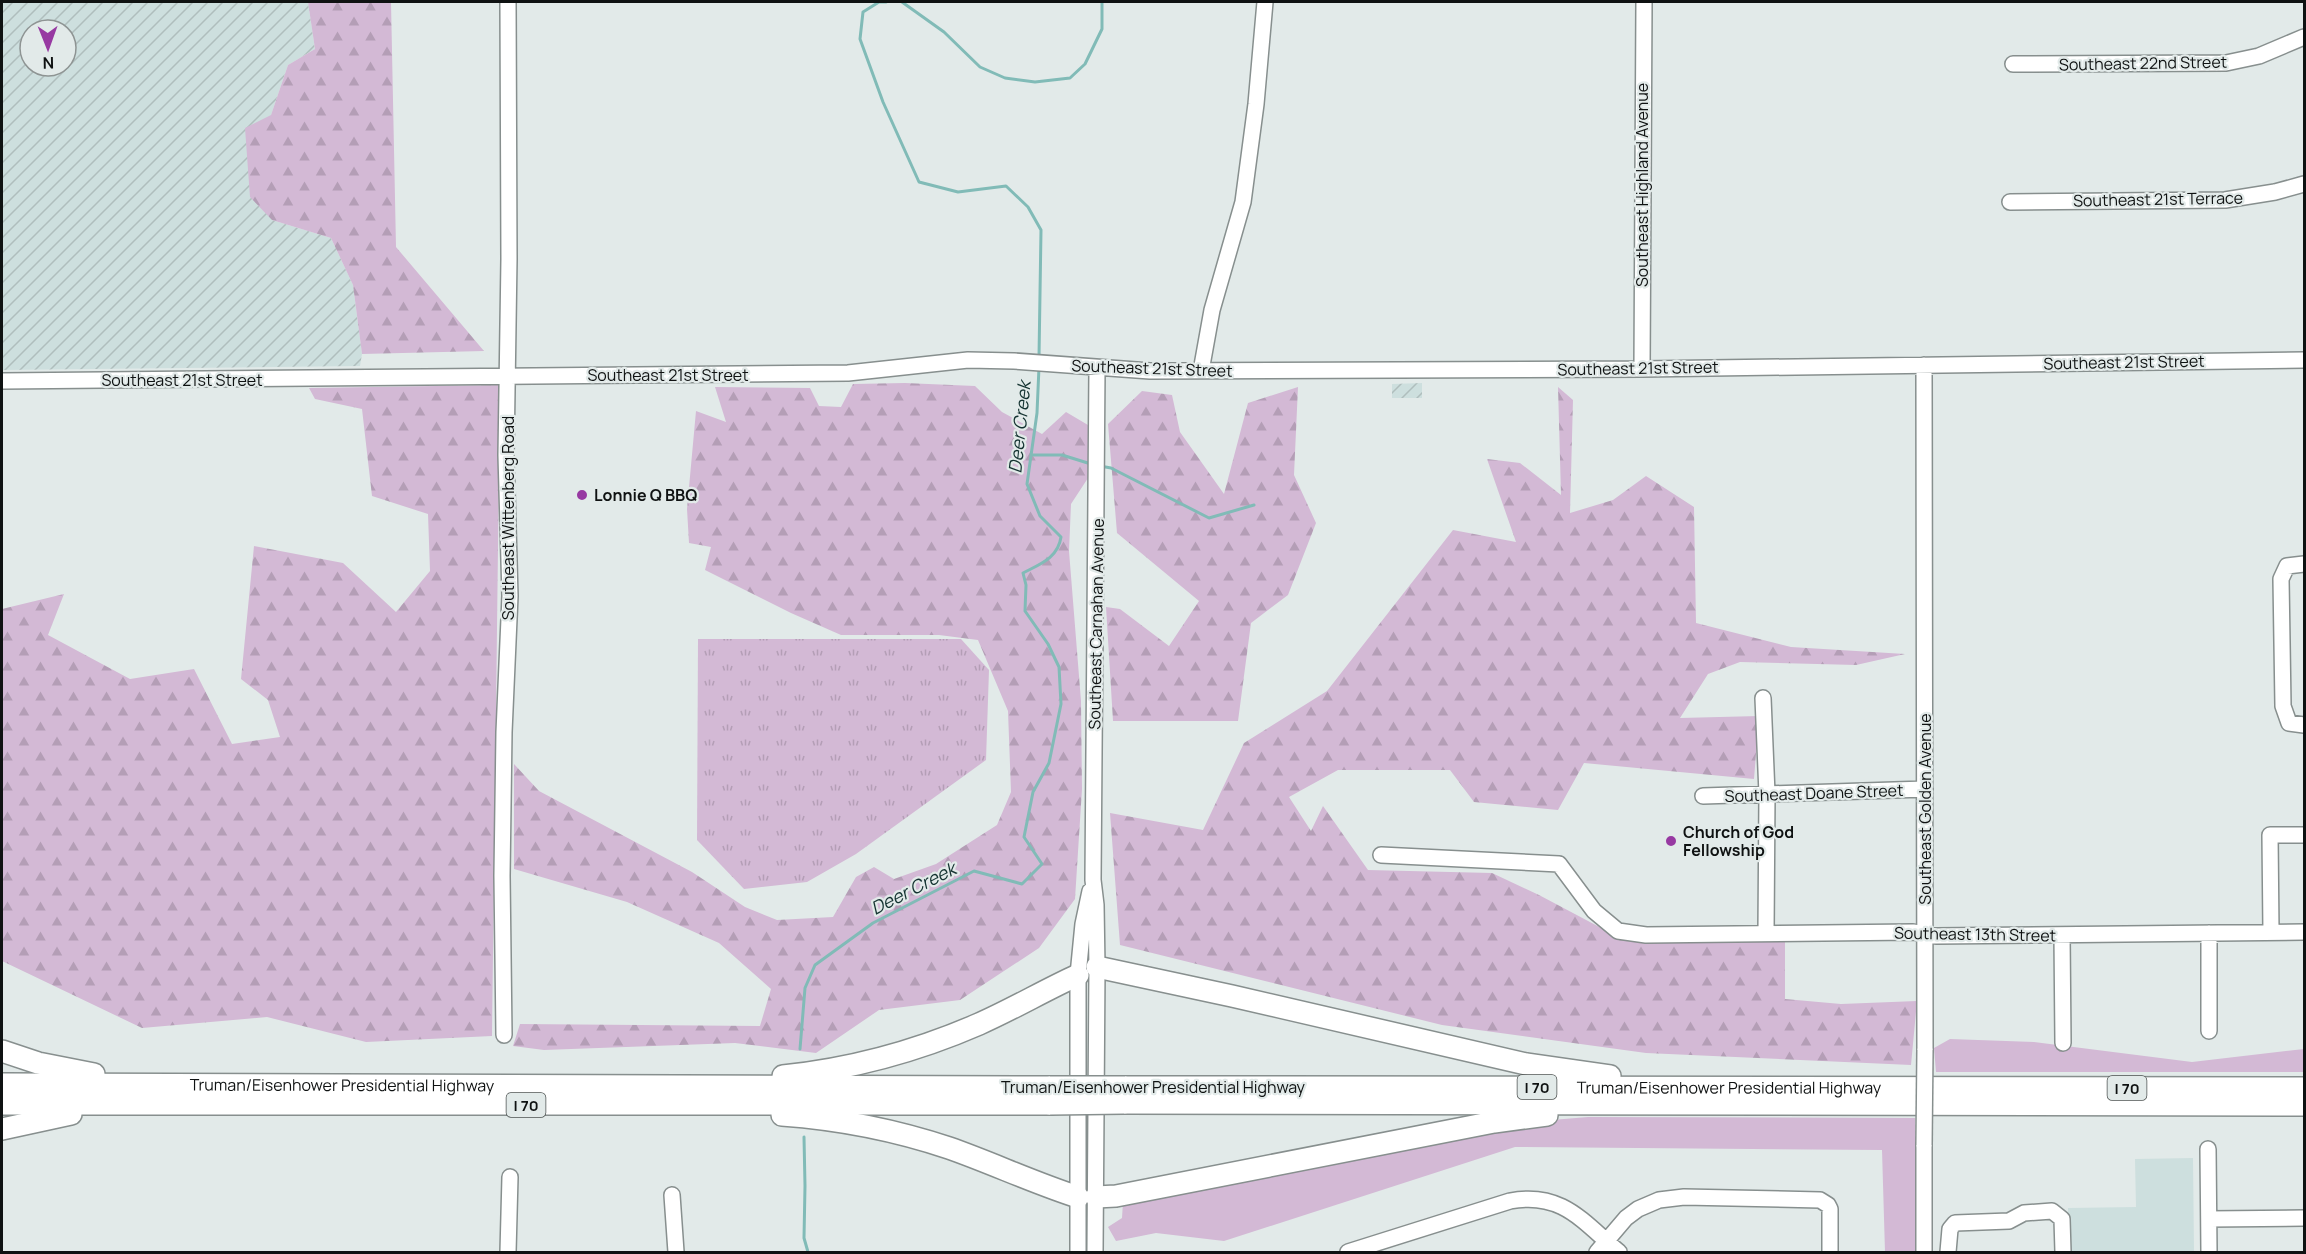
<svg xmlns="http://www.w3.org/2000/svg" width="2306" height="1254" font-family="Manrope,sans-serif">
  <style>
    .built { fill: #cddfde }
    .industrial { fill: url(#industrial-furrows); fill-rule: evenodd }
    .grass { fill: #d3b9d5 }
    .forest { fill: url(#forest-firs) }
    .park { fill: url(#park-tufts) }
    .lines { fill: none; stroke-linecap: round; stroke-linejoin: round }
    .stream { stroke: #81bbb7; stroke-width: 3 }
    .minor-casing { stroke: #878f8e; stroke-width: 18 }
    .highway-casing { stroke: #878f8e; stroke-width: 24 }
    .minor { stroke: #fff; stroke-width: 15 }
    .highway { stroke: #fff; stroke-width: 21 }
    .minor-bridge-casing { stroke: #878f8e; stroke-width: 18; stroke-linecap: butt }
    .highway-bridge-casing { stroke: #878f8e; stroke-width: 24; stroke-linecap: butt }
    .minor-bridge { stroke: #fff; stroke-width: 15 }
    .highway-bridge { stroke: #fff; stroke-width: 21 }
    .poi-dot { fill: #9739a2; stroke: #e2eae9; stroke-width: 2 }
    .labels { text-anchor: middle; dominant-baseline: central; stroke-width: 4.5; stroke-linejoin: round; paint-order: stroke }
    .shield { fill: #e2eae9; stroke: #4e5352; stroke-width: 1.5 }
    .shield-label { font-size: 15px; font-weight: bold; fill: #0f1212 }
    .street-label { font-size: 16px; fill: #0f1212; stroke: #e2eae9 }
    .poi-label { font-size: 16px; font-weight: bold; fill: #0f1212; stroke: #e2eae9; text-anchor: start }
    .water-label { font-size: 18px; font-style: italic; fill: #143331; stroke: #e2eae9 }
  </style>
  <defs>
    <pattern id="industrial-furrows" width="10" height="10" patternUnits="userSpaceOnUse" patternTransform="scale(1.5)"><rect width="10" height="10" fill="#cddfde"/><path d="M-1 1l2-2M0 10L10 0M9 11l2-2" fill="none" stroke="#afbebd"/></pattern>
    <pattern id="forest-firs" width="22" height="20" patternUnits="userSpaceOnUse" patternTransform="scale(1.5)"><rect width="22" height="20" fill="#d3b9d5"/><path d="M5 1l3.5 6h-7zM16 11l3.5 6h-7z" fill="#b49eb6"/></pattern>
    <pattern id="park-tufts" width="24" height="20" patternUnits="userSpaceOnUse" patternTransform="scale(1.5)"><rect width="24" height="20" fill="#d3b9d5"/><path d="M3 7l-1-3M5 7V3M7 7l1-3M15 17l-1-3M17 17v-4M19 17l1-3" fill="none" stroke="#b49eb6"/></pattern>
  </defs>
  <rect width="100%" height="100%" fill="#e2eae9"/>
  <path class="built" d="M2193,1158L2194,1252H2068V1208L2136,1207L2135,1159Z"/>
  <path class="industrial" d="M2,2H308L315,49L288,65L271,115L272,220L331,238L353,285L362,354L360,366L2,370ZM30,30H66V66H30Z
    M1422,383V398H1392V384Z"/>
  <path class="grass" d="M1950,1039L2034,1042L2192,1062L2304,1049V1072H1936L1934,1048Z
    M1588,1117L1915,1118L1917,1252H1885L1882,1150L1515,1147L1224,1241L1156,1233L1116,1241L1108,1227L1122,1218L1123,1202L1540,1121Z"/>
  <path class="forest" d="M308,2H391L396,247L484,351L362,354L353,285L331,238L272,220L250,197L245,128L271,115L288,65L315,49Z
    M905,383L975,386L1002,412L1042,434L1066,412L1088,425V478L1071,504L1069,551L1081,701L1082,789L1075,899L1039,948L960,1000L879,1010L816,1053L735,1043L544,1050L513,1046L520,1024L760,1026L771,989L719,943L627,902L514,869V764L539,791L692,872L745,907L777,920L833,917L856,877L874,867L894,879L936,864L997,825L1011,792L1008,711L978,640L939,635H841L791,613L705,570L711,547L689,543L687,509L696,411L726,422L715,387L810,388L819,406L841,407L853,384Z
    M500,385L492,1036L366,1042L267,1017L142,1028L2,961V609L64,594L48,635L130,679L194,669L232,744L280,737L268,700L241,679L254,546L343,563L396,612L430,571L428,514L372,496L362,409L315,399L309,388Z
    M1298,387L1294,475L1316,523L1288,595L1251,623L1238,721H1113L1106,607L1120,609L1169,646L1199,601L1117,533L1108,424L1142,391L1172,395L1180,432L1224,494L1248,403Z
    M1558,387L1573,400L1570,513L1613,500L1646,476L1694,507L1696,623L1791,647L1905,654L1856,665L1740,662L1708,674L1680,718L1759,716L1754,779L1584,763L1558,810L1474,802L1450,770H1338L1289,797L1311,831L1323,806L1368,870L1492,873L1539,895L1622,939L1652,943L1785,941V999L1841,1004L1917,1001L1911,1065L1646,1053L1442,1025L1120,945L1110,813L1203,830L1244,743L1327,691L1453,530L1516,542L1487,459L1520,463L1561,495Z"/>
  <path class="park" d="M698,639H961L989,670L986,760L856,854L807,882L744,889L697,840Z"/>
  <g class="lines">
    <path class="stream" d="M886,2H879L863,12L860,39L883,102L919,182L958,192L1006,186L1028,207L1041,230L1039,357
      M902,2L944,32L980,67L1005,78L1035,82L1070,78L1085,64L1102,29V2
      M1031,455H1062L1091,464
      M1100,466L1111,468L1209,518L1254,505
      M800,1049L805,988L815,965L873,923L974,871L1022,884L1042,864L1024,837L1033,792L1049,763L1061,704L1059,667L1048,644L1025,611L1026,585L1023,573C1040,564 1058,558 1061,537L1040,516L1027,484L1037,413L1039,367
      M804,1137L805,1186L804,1238L808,1252"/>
    <defs>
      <path id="minor" d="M2013,64L2226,63L2259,56L2304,37
        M2010,202L2225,200L2275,192L2304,184
        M1924,365L1925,1050
        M1642,369L1644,2
        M1201,371L1212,310L1243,202L1256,104L1265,2
        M2,381L848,373L968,360L1014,361L1150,371L1642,369L2304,360
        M2304,564L2287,566L2281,579L2283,706L2289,723L2304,725
        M1763,698L1767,794L1766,932
        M1703,796L1925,789
        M1381,855L1559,864L1594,911L1618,931L1646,935L1913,932L1936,936L2304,932
        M2271,932L2270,835H2304
        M2209,933V1031
        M2062,935L2063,1043
        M504,1035L502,876L504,732L510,596L506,455L509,259L508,2
        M1924,1145V1252
        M2208,1149L2209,1252
        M672,1195L676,1252
        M2209,1219L2304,1218
        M508,1252L510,1177
        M1078,1252V975L1083,924L1090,891
        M1095,1252L1097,967L1096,905L1093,880L1097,368
        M1348,1252L1510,1201C1562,1191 1583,1222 1619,1252
        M1597,1252L1626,1218L1638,1209L1659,1200L1684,1197L1820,1200L1828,1205L1830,1209V1252
        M1948,1252L1950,1229L1955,1223L2009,1221L2024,1213L2052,1211L2062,1219L2063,1252"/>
      <g id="highway">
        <path d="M1097,967L1232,996L1526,1064L1610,1076"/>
        <path d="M2,1051L38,1063L94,1074"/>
        <path d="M783,1076C851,1069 917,1051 979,1024C1013,1009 1045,990 1078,975"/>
        <path id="s1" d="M2,1084L1050,1087"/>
        <path id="s2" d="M1125,1087L2304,1088"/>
        <path d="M1124,1103L2304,1105"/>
        <path d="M2,1104H1050"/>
        <path d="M782,1115C838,1119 895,1130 949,1148C992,1163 1034,1183 1078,1197"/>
        <path d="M2,1129L71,1114"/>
        <path d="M1096,1197L1116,1196L1494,1122L1547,1115"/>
      </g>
    </defs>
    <use href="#minor" class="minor-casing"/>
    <use href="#highway" class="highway-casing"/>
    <use href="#minor" class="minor"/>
    <use href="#highway" class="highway"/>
    <defs>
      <path id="minor-bridge" d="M1924,1145L1925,1050"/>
      <path id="highway-bridge" d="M1050,1087H1125
        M1050,1104L1124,1103"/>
    </defs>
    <use href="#minor-bridge" class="minor-bridge-casing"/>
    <use href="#highway-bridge" class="highway-bridge-casing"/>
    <use href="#minor-bridge" class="minor-bridge"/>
    <use href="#highway-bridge" class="highway-bridge"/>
  </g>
  <g class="poi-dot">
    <circle cx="582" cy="495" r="6"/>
    <circle cx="1671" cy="841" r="6"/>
  </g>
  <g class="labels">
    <g class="shield">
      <rect x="1517.5" y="1075" width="39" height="24" rx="4.5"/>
      <rect x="2107.5" y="1076" width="39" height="24" rx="4.5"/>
      <rect x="506.5" y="1093" width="39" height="24" rx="4.5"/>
    </g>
    <g class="shield-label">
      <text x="1537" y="1087">I 70</text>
      <text x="2127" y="1088">I 70</text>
      <text x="526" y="1105">I 70</text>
    </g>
    <g class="street-label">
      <text transform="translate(2143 63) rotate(-1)">Southeast 22nd Street</text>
      <text transform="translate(1642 185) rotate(-90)">Southeast Highland Avenue</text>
      <text transform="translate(2158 199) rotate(-1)">Southeast 21st Terrace</text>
      <text transform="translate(2124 362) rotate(-1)">Southeast 21st Street</text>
      <text transform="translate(1152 368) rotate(2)">Southeast 21st Street</text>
      <text transform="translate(1638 368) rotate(-1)">Southeast 21st Street</text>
      <text x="668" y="375">Southeast 21st Street</text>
      <text x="182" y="380">Southeast 21st Street</text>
      <text transform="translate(508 518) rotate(-90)">Southeast Wittenberg Road</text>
      <text transform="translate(1096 624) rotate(-89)">Southeast Carnahan Avenue</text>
      <text transform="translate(1814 793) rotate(-2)">Southeast Doane Street</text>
      <text transform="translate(1925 809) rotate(-90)">Southeast Golden Avenue</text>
      <text transform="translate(1975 934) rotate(1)">Southeast 13th Street</text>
      <text stroke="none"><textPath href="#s1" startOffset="340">Truman/Eisenhower Presidential Highway</textPath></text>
      <text x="1153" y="1087">Truman/Eisenhower Presidential Highway</text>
      <text stroke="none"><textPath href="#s2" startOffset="604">Truman/Eisenhower Presidential Highway</textPath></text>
    </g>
    <g class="poi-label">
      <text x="594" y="495">Lonnie Q BBQ</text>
      <text x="1683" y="832">Church of God<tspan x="1683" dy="18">Fellowship</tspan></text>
    </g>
    <g class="water-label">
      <text transform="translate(1019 427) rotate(-84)">Deer Creek</text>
      <text transform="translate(913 888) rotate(-27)">Deer Creek</text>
    </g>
  </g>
  <rect width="2306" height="1254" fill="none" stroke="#0f1212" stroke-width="6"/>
  <g transform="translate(48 48) rotate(179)"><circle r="28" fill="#e2eae9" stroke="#8e9493" stroke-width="1.5"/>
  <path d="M0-4.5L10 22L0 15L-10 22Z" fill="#9739a2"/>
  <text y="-9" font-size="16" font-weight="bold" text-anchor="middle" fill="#0f1212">N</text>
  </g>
</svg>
